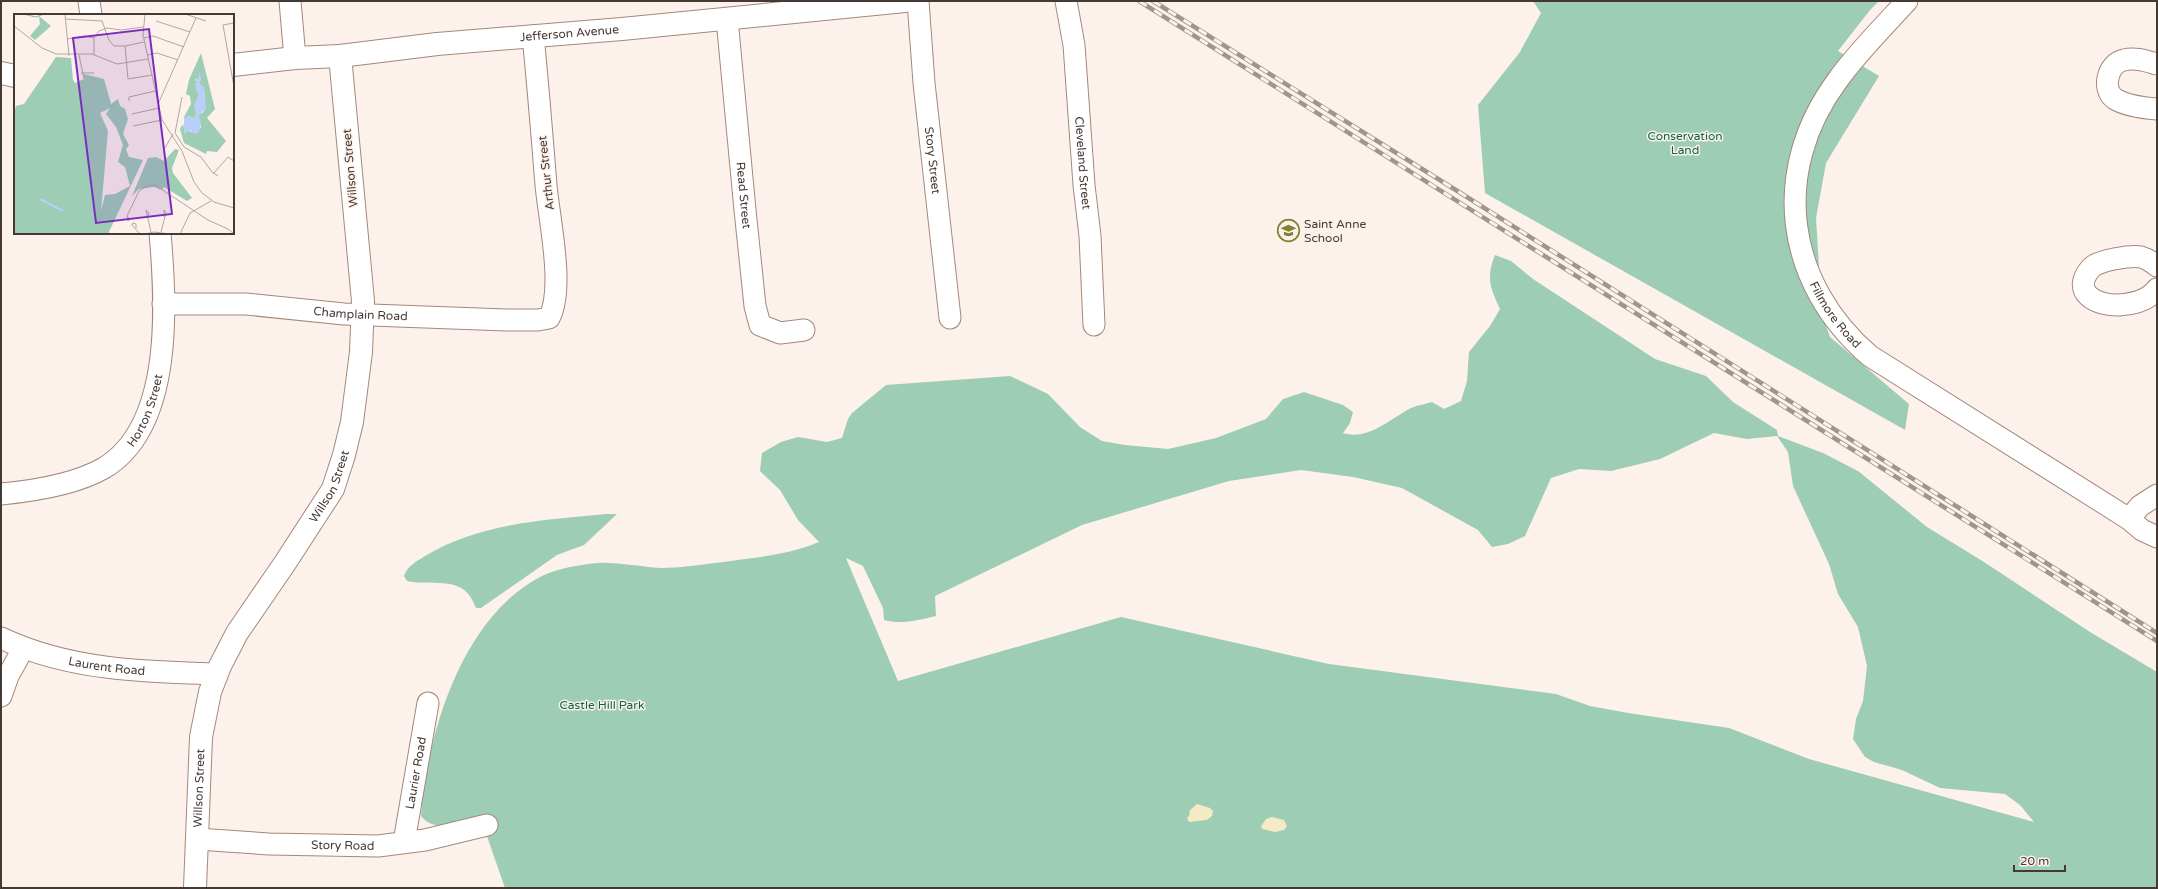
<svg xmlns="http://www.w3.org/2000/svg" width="2158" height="889" font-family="'Varela Round',sans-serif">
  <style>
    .green { fill: #9dcdb4; fill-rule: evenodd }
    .sand { fill: #f4eac5 }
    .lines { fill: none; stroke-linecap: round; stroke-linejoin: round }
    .street-casing { stroke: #a3887a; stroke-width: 23 }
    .secondary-casing { stroke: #a3887a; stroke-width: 24 }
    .street { stroke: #fff; stroke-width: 21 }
    .secondary { stroke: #fff; stroke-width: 22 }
    .rail-casing { stroke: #a0948e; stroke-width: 4.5 }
    .rail { stroke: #fdf1eb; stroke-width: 3; stroke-dasharray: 9; stroke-linecap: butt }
    .labels { text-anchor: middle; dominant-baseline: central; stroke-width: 3; stroke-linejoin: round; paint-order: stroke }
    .street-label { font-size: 12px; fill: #453933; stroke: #fdf1eb }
    .park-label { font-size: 12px; fill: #0c6545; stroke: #fdf1eb }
    .poi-label { font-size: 12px; fill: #453933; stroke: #fdf1eb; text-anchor: start }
    .inset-river { fill: none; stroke: #b8cff9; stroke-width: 2 }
    .inset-road { fill: none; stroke: #b3a7a1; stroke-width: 1 }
    .view { fill: #7b2cbf; fill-opacity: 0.15; stroke: #7b2cbf; stroke-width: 2 }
    .inset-edge { fill: none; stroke: #453933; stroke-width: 2 }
  </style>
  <rect width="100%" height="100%" fill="#fdf1eb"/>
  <path class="green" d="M1533,1H1879L1870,10L1838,51L1879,76L1826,163L1816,218L1819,266L1816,298L1830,337L1909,404L1905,430L1485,193L1478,105L1520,52L1541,13Z
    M1495,255L1511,261L1533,279L1655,359L1706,376L1733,402L1777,430L1778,436L1823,453L1858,471L1927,527L1984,562L2090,632L2157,672V888H505L481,819C461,823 435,834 421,816C427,734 462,616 542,576C558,568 579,565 597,563C618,562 640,567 661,568C679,568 698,565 715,563C750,558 786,556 819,542L798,520L780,490L760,471L762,453L781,442L798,437L827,442L842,438L848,419L852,413L886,385L1010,376L1048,394L1080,427L1102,441L1125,445L1168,449L1216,438L1266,419L1283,399L1304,392L1343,405L1353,412L1350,423L1343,433C1368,441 1390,419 1411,408C1418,405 1426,404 1432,402L1444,409L1461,401L1467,381L1469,352L1490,326L1500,309C1490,287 1486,278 1495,255ZM1714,433L1747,439L1777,436L1788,452L1793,486L1829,564L1838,594L1858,627L1867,666L1863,701L1856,719L1853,739L1865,757L1874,762L1902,770L1940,788L2005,794L2020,805L2034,822L1809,759L1729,728L1628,713L1590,706L1556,694L1329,664L1121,617L898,681L846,558L863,566L883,608L884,620C902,625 918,620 936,616L935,596L1082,525L1229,481L1301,470L1353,477L1402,488L1478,530L1492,547L1508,544L1525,536L1551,478L1579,469L1611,471L1660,459Z
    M606,514H617L584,545L557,555L481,608H476C463,573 437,587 407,581L404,576C408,565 416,562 425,556C479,523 545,520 606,514Z"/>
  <path class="sand" d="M1197,804L1210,808L1213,811L1212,816L1207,820L1189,822L1187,818L1189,816L1190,810Z
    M1272,817L1284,820L1287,826L1284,830L1275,832L1262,829L1261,826L1266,819Z"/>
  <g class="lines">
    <defs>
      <g id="street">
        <path d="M89,1L91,15"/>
        <path d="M290,1L295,58"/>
        <path id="s1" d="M918,1L924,83L950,318"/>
        <path id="s2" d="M1066,1L1074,45L1084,185L1090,236L1094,325"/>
        <path id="s3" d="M1907,1C1883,27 1857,53 1837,81C1770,172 1785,283 1870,356L2129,519L2142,530L2157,537"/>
        <path id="s4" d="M727,19L745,210L755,306L760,325L780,333L804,330"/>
        <path d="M2157,64C2146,61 2135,57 2124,60C2108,63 2101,89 2115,99C2127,106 2144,108 2157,109"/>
        <path d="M2157,266C2152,262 2148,259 2141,257C2132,255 2098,260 2091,268C2070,292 2096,306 2119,305C2133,304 2148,301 2157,289"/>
        <path id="s5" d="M163,304H246L344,314L506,320H538L549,318C565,289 549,219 546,185C542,135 538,85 533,36"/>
        <path id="s6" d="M1,494C33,491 76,484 104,468C174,426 166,303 160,233"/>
        <path d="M2129,519L2140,506L2157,495"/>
        <path id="s7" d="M1,638C68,670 144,672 217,674"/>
        <path d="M1,696L8,676L23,649"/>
        <path id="s8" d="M197,839L269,844L378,846L425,840L487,825"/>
        <path id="s9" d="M404,842L428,703"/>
      </g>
      <g id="secondary">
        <path id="s10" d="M233,65L295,58L340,56L437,44L622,29L905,1"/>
        <path d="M1,73L15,76"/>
        <path id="s11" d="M195,888L201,737L210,692L220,666L237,633L285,563L333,489L344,455L352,422L361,352L363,301L340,56"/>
      </g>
    </defs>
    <use href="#street" class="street-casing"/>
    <use href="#secondary" class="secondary-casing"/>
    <use href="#street" class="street"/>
    <use href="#secondary" class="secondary"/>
    <defs>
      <path id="rail" d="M1139,1L2157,641
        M1153,1L1459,192L2157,633"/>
    </defs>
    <use href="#rail" class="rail-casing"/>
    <use href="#rail" class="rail"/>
  </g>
  <defs>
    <symbol id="school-ring" viewBox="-11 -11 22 22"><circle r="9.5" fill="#fdf1eb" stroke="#7e842f" stroke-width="1.5"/><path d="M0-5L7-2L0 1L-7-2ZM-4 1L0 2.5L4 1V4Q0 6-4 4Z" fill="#7e842f"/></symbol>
  </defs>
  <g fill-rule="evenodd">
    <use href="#school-ring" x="1276" y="218" width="25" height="25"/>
  </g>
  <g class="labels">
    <g class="street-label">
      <text stroke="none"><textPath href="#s10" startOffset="338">Jefferson Avenue</textPath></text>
      <text stroke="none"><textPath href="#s1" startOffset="160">Story Street</textPath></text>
      <text stroke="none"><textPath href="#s2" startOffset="163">Cleveland Street</textPath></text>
      <text transform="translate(350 168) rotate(-95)">Willson Street</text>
      <text transform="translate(546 173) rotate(-96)">Arthur Street</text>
      <text stroke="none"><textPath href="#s4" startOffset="177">Read Street</textPath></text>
      <text stroke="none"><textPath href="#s5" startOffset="198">Champlain Road</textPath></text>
      <text stroke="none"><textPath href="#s3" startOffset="359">Fillmore Road</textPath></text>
      <text stroke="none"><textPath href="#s6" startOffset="180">Horton Street</textPath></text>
      <text stroke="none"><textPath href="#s11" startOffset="436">Willson Street</textPath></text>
      <text stroke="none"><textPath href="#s7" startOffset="110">Laurent Road</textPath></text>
      <text stroke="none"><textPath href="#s9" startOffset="70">Laurier Road</textPath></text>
      <text stroke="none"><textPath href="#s11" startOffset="100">Willson Street</textPath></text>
      <text stroke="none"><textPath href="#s8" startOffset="146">Story Road</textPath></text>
    </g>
    <g class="park-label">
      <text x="1685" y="136">Conservation<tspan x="1685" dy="14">Land</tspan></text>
      <text x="602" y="705">Castle Hill Park</text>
    </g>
    <g class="poi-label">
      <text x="1304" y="224">Saint Anne<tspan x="1304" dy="14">School</tspan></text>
    </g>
  </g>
  <g transform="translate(14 14)">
    <rect width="220" height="220" fill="#fdf1eb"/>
    <path d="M25,2L37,12L21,26L16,22L26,10ZM187,39L201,95L193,104L212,127L203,138L193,137L192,140L170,129L166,115L169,110L171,119L174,116L178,118L187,114L184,101L190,98L191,90L190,74L185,69L186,58L185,64L180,66L183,67L182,75L185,80L182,101L180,104L174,102L171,107L170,103L177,90L176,82L172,80L175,66ZM42,43L57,44L59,66L61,69L70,65V60L90,65L97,90L104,85L106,92L111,95L114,105L109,120L115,131L112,135L115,143L129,146L94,220H0V99L2,92L10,90ZM96,94L92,100L102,113L109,131L104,148L111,153L116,172L101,180L91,181L87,197L94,117L86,99ZM161,135L165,136L158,154L159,159L178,184L173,187L150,173L148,176L140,173L125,175L118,182L134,144L142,143L150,147Z" fill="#9dcdb4" fill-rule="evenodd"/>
    <path d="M186,58L187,66L185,69L190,74L192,95L184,102L187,108L185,118L181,120L176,116L170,120V107L174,102L180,104L182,101L180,91L185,80L182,75L183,67L180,66L185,64Z" fill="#b8cff9"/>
    <path class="inset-river" d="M26,185L49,197"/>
    <path class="inset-road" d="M9,0L22,3L30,0M51,0L55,42M131,0L129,21L148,106L168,137L180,168L188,179L200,188L220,194M171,0L192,7M51,5L88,7L95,26L100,32H111L130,28M142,7L176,18M220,9L209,11L220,73M0,12L28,34L42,40H78L103,50L134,45M130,24L139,22L170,33M53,25L71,22L80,24M111,32L114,65L138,61M65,41L70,65M80,41V24L85,17L93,14L107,16L129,13M133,41L143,39L164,46M67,59H80M168,83L161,119L170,133L187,143L198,158L204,162M115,87V83L141,77M145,88L182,4M118,100L145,94M119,112L148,106M151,134L159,120M199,160L214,143L220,147M113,202L114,207L116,205L113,202L125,177L133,172L141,171L194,206L214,215L220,220M134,203L135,199L132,196L137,218M122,214V210L119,209L118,211L126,220M147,218L152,199L150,196V203M131,220L140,218L156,220M166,220L176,199L197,187"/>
    <path class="view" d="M135,15L158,200L82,209L59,24Z"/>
    <rect width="220" height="220" class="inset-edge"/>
  </g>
  <rect width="2158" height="889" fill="none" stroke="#453933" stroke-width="4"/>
  <path d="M2014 865v6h51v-6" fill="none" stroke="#453933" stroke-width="2"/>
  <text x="2020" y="865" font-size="12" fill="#453933" stroke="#fdf1eb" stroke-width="3" paint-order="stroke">20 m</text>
</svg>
